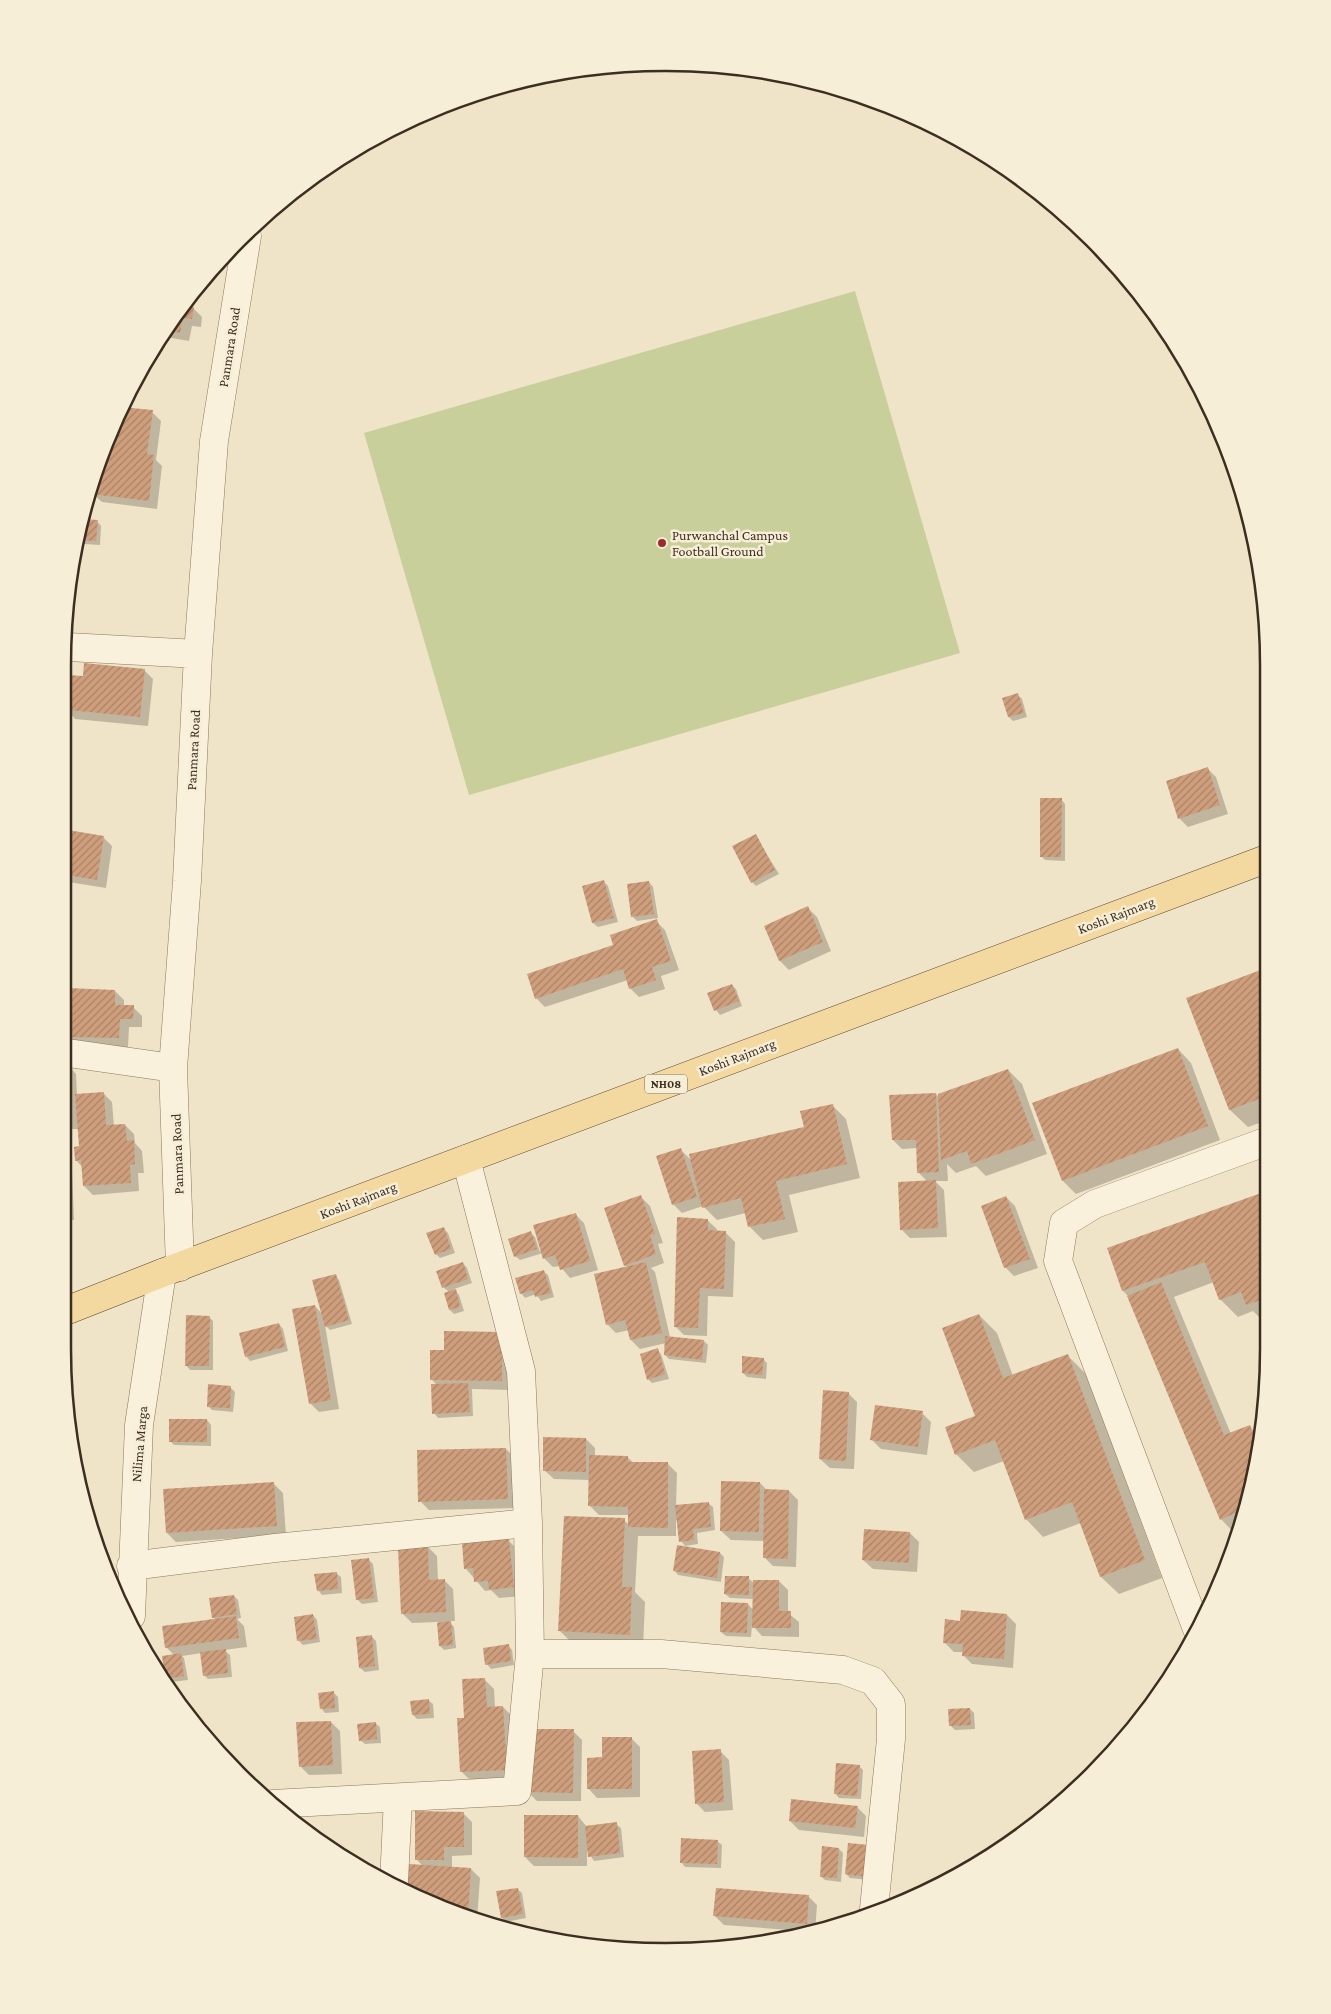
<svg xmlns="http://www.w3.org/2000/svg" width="1331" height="2014" font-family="'Crimson Pro',serif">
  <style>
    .green { fill: #c9cf9b }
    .shadow { fill: #0003 }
    .building { fill: url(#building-hatch) }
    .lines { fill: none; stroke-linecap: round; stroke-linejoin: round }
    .minor-casing { stroke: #8d765c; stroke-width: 29 }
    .major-casing { stroke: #5b4430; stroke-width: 29 }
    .minor { stroke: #faf1dc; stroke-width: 28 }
    .major { stroke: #f3d9a0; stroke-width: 28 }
    .poi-dot { fill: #9e2a2b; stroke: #f7eed8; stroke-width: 2 }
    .labels { text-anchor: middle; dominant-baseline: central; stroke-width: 5; stroke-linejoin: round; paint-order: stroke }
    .shield { fill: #f7eed8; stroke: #756857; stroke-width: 1 }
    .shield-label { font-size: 12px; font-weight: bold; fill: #3d2e20 }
    .street-label { font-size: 14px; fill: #3d2e20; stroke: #f7eed8 }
    .poi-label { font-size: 14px; fill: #3d2e20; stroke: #f7eed8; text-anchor: start }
    .rim { fill: none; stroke: #3d2e20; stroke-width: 2.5 }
  </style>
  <defs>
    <pattern id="building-hatch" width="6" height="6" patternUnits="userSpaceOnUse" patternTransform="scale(1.25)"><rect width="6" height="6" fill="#cf9f7d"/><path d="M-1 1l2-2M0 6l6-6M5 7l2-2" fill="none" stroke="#a98266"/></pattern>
  </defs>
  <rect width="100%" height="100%" fill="#f0e4c8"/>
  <path class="green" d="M855,291L960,653L469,795L364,433Z"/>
  <path class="shadow" d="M220,260L218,272L211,270L212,268Z
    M186,307L193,308L202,317L201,327L192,326L189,341L166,337Z
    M152,412L161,421L156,460L162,466L157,509L102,502L92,493Z
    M83,520L97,521L101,526L100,545L84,544L81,541L80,548H77Z
    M144,670L153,679L148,726L75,719L68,711L69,676L84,677Z
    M1018,695L1022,699L1027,717L1013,721L1009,717Z
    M1207,768L1216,777L1228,814L1188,827L1179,818Z
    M1061,799L1065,804V861L1045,860L1041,856Z
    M68,832L103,837L112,846L106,888L68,882Z
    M755,835L779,874L756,886L752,882Z
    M604,882L608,886L618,922L598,927L593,923L583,887Z
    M649,882L653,887L658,918L637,921L633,917Z
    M808,908L817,917L831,951L789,970L780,961L766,926Z
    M656,921L665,930L679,970L661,976L665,989L639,997L630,988L628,980L545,1007L536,998Z
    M1266,969L1265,1121L1248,1127L1230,1110L1188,999Z
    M732,985L736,989L742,1006L720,1015L716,1010L709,994Z
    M68,990L115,991L124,1000V1007H133L142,1016V1027H129L128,1047L68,1045Z
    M1178,1049L1191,1063L1220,1140L1076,1194L1063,1181Z
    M68,1065L76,1074L77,1095L103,1093L112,1102L114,1126L125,1125L134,1134L135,1143L142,1151L144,1173H138L139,1191L93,1195L84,1186L82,1167L76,1160L81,1147L79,1129H68Z
    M1008,1070L1022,1084L1047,1154L986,1176L976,1166L956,1173L947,1164L948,1181H935L944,1190L947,1237L910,1238L901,1229L928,1182L919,1173L918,1148L902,1149L893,1140L936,1094L940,1098Z
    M832,1105L846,1119L860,1178L789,1195L798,1232L763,1240L749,1226L746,1213L717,1220L703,1206L682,1213L673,1204L681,1150L692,1161L806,1128Z
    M68,1144L71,1148L74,1220H68V1213L72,1212V1210H68Z
    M1264,1193V1322L1253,1311L1238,1317L1220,1299L1214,1282L1174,1297L1231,1434L1249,1426L1261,1438L1239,1530L1234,1533L1221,1519L1129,1297L1123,1291L1109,1249Z
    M641,1197L650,1206L663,1243L658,1244L664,1263L651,1268L655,1272L670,1337L704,1341L708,1345L706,1363L669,1359L665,1355L666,1343L640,1349L631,1340L629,1330L616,1333L607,1324L627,1267L625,1265Z
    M1006,1197L1015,1206L1038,1268L1014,1276L1005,1267Z
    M575,1214L584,1223L598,1270L570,1278L560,1266L553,1267L544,1258L543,1253L520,1260L515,1256L531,1233L535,1237L540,1252L542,1251Z
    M707,1220L717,1229L716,1232L726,1233L735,1242L733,1297L708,1296L707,1336L684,1335L675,1326Z
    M443,1228L448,1233L455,1253L440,1258L436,1254Z
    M463,1263L467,1268L472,1283L454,1289L459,1295L464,1311L454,1314L450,1310L449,1292L443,1287Z
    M543,1271L548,1275L554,1297L541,1301L536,1294L525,1298L521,1293Z
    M335,1275L339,1280L352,1324L330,1330L325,1325L339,1409L319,1412L310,1403L315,1306L323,1315Z
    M979,1315L997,1333L1013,1376L1068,1356L1086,1374L1162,1578L1119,1594L1101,1577L1081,1523L1043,1537L1026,1519L1004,1461L974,1472L956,1454L976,1417Z
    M209,1317L213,1321V1370H190L186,1365Z
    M279,1324L283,1329L288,1351L250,1361L246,1356Z
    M1264,1331V1343L1260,1332Z
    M501,1333L510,1390L472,1389L473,1416L438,1418L434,1413L437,1385L431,1379L445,1351Z
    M657,1350L661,1354L669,1379L652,1383L648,1379Z
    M763,1359L767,1363L766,1379L747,1377L743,1373Z
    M230,1387L235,1392L233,1412L212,1410L208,1406Z
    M848,1393L857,1402L854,1469L830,1468L820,1459Z
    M922,1413L931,1422L927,1455L881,1449L871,1439Z
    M207,1420L211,1425V1446L174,1445L170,1441Z
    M586,1439L595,1448V1456L627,1457L634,1463L668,1464L677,1473L676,1506L708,1503L713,1507L715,1530L697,1533L698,1544L685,1546L681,1541L678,1520H676V1536H638L635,1592L645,1602L643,1648L573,1644L560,1631L624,1520L629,1525V1515H599L590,1506V1480L554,1479L544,1470Z
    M506,1449L515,1458L516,1508L429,1510L420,1501Z
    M760,1483L767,1490L789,1491L798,1500L796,1567L773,1566L764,1557V1541L731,1540L721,1531Z
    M274,1484L283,1493L286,1535L176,1542L167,1533Z
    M81,1485L84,1488L86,1504Z
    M910,1533L919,1542L917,1572L873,1569L863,1560Z
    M508,1540L517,1549L523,1596L499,1598L491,1590L485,1591L466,1569Z
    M428,1547L437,1556L438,1581L444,1580L453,1589L455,1621H449L454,1627L456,1648L444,1650L440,1646L438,1622L412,1623L403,1614Z
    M720,1553L724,1557L721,1582L678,1575L674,1570Z
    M369,1560L373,1564L378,1602L362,1604L357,1599Z
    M336,1573L341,1577L342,1593L322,1595L318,1590Z
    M748,1578L754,1583L779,1581L788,1590V1613L799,1622V1637L762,1636L752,1625L751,1637L726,1636L721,1632L748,1604L753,1610L754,1599L730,1598L725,1594Z
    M234,1596L238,1600L241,1618L237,1619L244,1626L247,1647L224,1650L230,1655L232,1677L208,1679L204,1675L202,1653L182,1656L184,1658L188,1680L171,1682L166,1678L174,1655L166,1647L216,1620L213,1617Z
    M313,1615L317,1620L320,1642L303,1645L299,1641Z
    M1007,1615L1016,1624L1013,1668L972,1664L963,1655V1652H954L945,1643L961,1622Z
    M372,1637L376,1641L379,1670L365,1672L360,1668Z
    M508,1645L512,1650L514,1665L491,1669L487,1664Z
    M485,1680L494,1689L495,1707H503L512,1716L515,1778L471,1781L461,1771L465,1719Z
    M334,1693L338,1697L339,1712L325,1713L321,1708Z
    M428,1700L433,1704L434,1718L417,1719L413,1715Z
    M970,1709L974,1713L975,1729L955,1730L950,1725Z
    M331,1722L340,1731L342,1774L309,1775L300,1766Z
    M375,1723L380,1727L381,1743L365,1744L360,1740Z
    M573,1731L582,1740L581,1801H537L528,1792Z
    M631,1738L640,1747V1797L597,1798L588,1788L603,1759Z
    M720,1751L729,1760L733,1810L705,1812L696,1803Z
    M859,1766L863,1770L861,1799L839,1798L835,1793Z
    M857,1807L866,1816L864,1837L799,1830L790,1821Z
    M463,1813L472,1822V1855L452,1856V1868L471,1869L480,1878L477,1920L435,1906L423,1866L416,1859Z
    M578,1816L587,1827L616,1824L621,1828L624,1857L594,1861L587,1850V1866H534L525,1857Z
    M717,1841L722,1845L721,1868L685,1867L681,1862Z
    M868,1846L870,1880L850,1878L846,1874Z
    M839,1849L843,1853L841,1882L825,1880L821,1876Z
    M517,1889L522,1893L526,1918L506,1922L502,1918Z
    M808,1896L817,1905L815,1932L724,1925L715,1916Z"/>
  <path class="building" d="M187,306L194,307L192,319L183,318L180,333L170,331Z
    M121,407L153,410L147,454L154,455L149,501L91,494L94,472Z
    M83,519L98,520L96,541L79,540Z
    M84,663L145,669L140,717L68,710V675L83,676Z
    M1018,693L1024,713L1008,717L1002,698Z
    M1208,767L1220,805L1178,819L1166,781Z
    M1040,798H1062L1061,857H1040Z
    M68,830L104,836L97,880L68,875Z
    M756,834L775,870L751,883L732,846Z
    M604,880L614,918L592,923L582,886Z
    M649,881L654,914L631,917L627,884Z
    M808,906L823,942L779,961L764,926Z
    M657,919L671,961L652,967L656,980L629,989L623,969L535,999L527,974L613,945L610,935Z
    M1266,968L1265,1097L1229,1110L1186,998Z
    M732,984L739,1001L714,1011L707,993Z
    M68,988L115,990V1005H134L133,1019H120L119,1038L68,1037Z
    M1178,1048L1208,1126L1062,1181L1032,1103Z
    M1008,1069L1035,1140L971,1164L967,1151L941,1160L938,1094Z
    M104,1092L106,1125L125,1124L127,1141L134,1140L135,1164L130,1165L131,1183L83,1186L81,1160L75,1161L74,1147L79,1146L75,1094Z
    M936,1093L939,1172L917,1173L916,1140H892L889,1095Z
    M833,1104L847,1164L776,1181L785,1219L748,1227L741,1198L702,1208L689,1154L804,1127L800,1111Z
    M681,1148L697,1197L672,1205L656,1156Z
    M936,1180L938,1228L900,1230L898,1182Z
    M1264,1192V1299L1246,1305L1241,1292L1219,1300L1205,1262L1122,1291L1107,1248Z
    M641,1195L655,1234L650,1235L656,1254L624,1266L604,1208Z
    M1006,1196L1030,1259L1004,1268L981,1206Z
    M576,1213L590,1261L560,1270L555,1255L543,1259L533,1225Z
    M677,1217L708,1219V1230L726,1231L724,1289L700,1288L698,1328L674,1327Z
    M444,1227L451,1249L435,1255L426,1233Z
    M531,1231L537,1249L514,1257L508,1239Z
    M463,1262L468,1279L442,1288L436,1271Z
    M646,1262L662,1333L630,1340L625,1320L606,1325L594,1274Z
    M544,1270L551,1293L535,1297L533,1290L520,1294L515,1278Z
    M336,1274L349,1320L325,1327L312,1280Z
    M1161,1282L1224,1435L1250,1425L1259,1447L1244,1509L1220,1520L1127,1296Z
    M456,1289L460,1307L449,1310L444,1293Z
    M315,1305L331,1400L309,1404L292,1309Z
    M979,1314L1003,1378L1068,1354L1145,1560L1100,1577L1072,1502L1025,1520L995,1440L955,1455L945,1427L975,1416L942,1328Z
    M186,1315L210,1316L209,1366H185Z
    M279,1323L285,1347L245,1357L239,1333Z
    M444,1331L502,1332V1381L430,1380V1350H444Z
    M665,1336L704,1340L702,1360L664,1355Z
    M658,1348L665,1374L647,1380L640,1354Z
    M742,1356L764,1358L762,1375L742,1373Z
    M468,1383L470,1412L432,1414L431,1384Z
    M208,1384L231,1386L230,1408L207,1407Z
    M823,1390L849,1392L846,1461L819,1459Z
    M875,1405L923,1411L918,1447L870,1440Z
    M169,1419H207V1442H169Z
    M543,1437L586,1438V1472L543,1471Z
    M506,1448L508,1499L418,1502L417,1450Z
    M589,1455L628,1456V1462H668V1528L628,1527V1507L588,1506Z
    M721,1481L760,1482L759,1532L720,1531Z
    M274,1482L277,1526L166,1533L163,1489Z
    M764,1489L789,1490L788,1559L763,1558Z
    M709,1502L711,1527L693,1529L694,1540L679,1542L675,1505Z
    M564,1516L625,1518L622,1587H632L630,1635L558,1631Z
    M864,1529L910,1532L909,1563L862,1560Z
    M509,1539L514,1587L489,1590L488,1581L474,1582L473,1568L464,1569L462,1543Z
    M677,1545L720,1552L717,1578L673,1571Z
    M428,1546L429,1580L445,1579L446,1612L401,1614L398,1548Z
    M369,1558L374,1598L356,1600L351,1560Z
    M337,1572L338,1589L317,1591L314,1574Z
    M725,1576H749V1595L724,1594Z
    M753,1580H779V1611H791V1628H752Z
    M234,1595L237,1614L212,1618L209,1598Z
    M721,1602L748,1603L747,1633L720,1632Z
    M961,1610L1007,1614L1004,1659L962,1656L963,1644L943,1643L945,1619L960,1621Z
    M313,1614L317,1639L297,1641L294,1617Z
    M236,1616L239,1638L165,1648L162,1626Z
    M451,1621L453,1645L439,1646L437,1623Z
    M372,1635L375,1666L359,1668L356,1637Z
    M509,1644L511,1661L485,1665L483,1648Z
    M226,1649L228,1673L203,1676L200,1652Z
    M181,1653L184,1676L165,1679L162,1656Z
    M485,1678L487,1707L503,1706L507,1770L460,1772L457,1718H464L462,1679Z
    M334,1691L335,1708L320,1709L318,1693Z
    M429,1699L430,1714L412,1715L410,1701Z
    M970,1708L971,1725L949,1726L948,1709Z
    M331,1721L333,1765L299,1767L296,1722Z
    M376,1722L377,1739L359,1741L357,1724Z
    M527,1729H574L573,1793L527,1792Z
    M602,1737H632V1789H587V1758L602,1757Z
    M721,1749L724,1802L695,1804L692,1751Z
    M836,1763L860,1765L857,1796L834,1794Z
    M791,1799L858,1806L855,1828L789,1821Z
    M415,1811L464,1812V1847H444V1860H415Z
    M524,1815H578V1858L524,1857Z
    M617,1822L620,1853L588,1857L585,1826Z
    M681,1838L718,1840L717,1864L680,1863Z
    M848,1843L869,1845L866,1877L845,1874Z
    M822,1846L839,1848L837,1878L820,1877Z
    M409,1864L471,1868L468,1915L435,1906L407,1890Z
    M518,1888L523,1914L501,1918L496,1891Z
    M716,1888L809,1895L807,1924L713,1916Z"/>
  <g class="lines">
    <defs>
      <path id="minor" d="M68,647L198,654
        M68,1053L173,1068
        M180,1267L173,1068L187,881L198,654L214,441L247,236
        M131,1566L275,1548L528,1523
        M131,1616L139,1425L162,1273
        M1197,1629L1058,1261L1064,1223L1095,1204L1265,1142
        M530,1654H661L843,1670L873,1681L891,1704V1739L874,1909
        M272,1804L517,1791L530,1654L528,1523L521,1371L466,1159
        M394,1882L398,1798"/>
      <path id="major" d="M68,1310L162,1273L1266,859"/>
    </defs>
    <use href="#minor" class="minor-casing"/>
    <use href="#major" class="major-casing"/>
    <use href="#minor" class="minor"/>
    <use href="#major" class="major"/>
  </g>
  <circle class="poi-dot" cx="662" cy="543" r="5"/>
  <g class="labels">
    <rect class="shield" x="645" y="1074.5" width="42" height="19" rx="4"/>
    <g class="shield-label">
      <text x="666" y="1084">NH08</text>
    </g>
    <g class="street-label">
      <text transform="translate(229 347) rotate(-81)">Panmara Road</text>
      <text transform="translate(193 750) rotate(-87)">Panmara Road</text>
      <text transform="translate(1116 915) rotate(-21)">Koshi Rajmarg</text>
      <text transform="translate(737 1057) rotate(-21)">Koshi Rajmarg</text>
      <text transform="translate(177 1154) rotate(-92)">Panmara Road</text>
      <text transform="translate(358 1200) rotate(-21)">Koshi Rajmarg</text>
      <text transform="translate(139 1444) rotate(-85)">Nilima Marga</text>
    </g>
    <g class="poi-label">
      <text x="672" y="535">Purwanchal Campus<tspan x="672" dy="16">Football Ground</tspan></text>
    </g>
  </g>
  <path d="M0 0H1331V2014H0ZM665 71H666A594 594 0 0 1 1260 665V1349A594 594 0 0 1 666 1943H665A594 594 0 0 1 71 1349V665A594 594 0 0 1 665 71Z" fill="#f7eed8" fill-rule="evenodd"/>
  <path class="rim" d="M665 71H666A594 594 0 0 1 1260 665V1349A594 594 0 0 1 666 1943H665A594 594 0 0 1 71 1349V665A594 594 0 0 1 665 71Z"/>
</svg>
